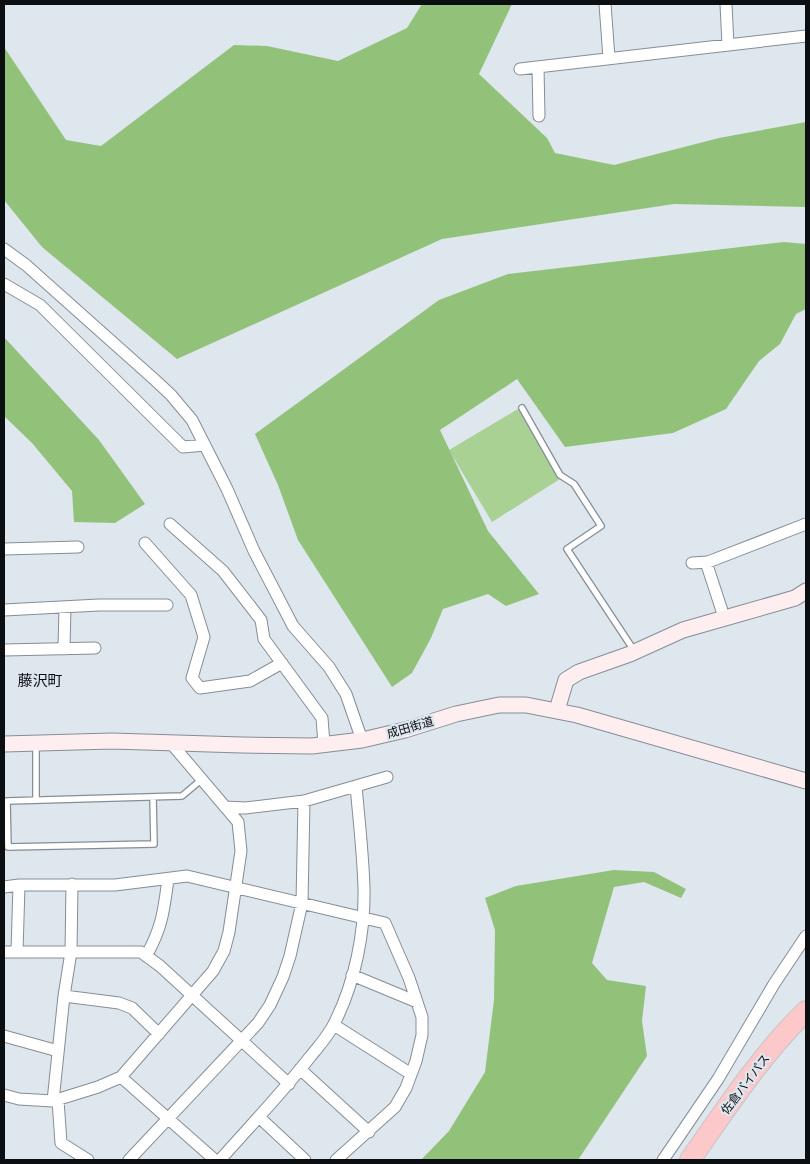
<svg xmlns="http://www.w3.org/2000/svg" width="810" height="1164" font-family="Ubuntu,'Noto Sans JP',sans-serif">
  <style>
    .green { fill: #a8d193 }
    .forest { fill: #92c27a }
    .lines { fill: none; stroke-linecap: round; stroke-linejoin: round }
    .lane-casing { stroke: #868d95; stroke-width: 8 }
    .street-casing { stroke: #868d95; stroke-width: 13 }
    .secondary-casing { stroke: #868d95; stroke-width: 17 }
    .highway-casing { stroke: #c5c5c6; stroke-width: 22 }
    .lane { stroke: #fff; stroke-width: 5.5 }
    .street { stroke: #fff; stroke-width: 11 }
    .secondary { stroke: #feeeef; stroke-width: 15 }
    .highway { stroke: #fcc8c9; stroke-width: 20 }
    .labels { text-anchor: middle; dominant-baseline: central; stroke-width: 4.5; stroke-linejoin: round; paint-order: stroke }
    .street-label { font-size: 12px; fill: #0c0f12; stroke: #dee6ee }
    .quarter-label { font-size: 15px; fill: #0c0f12; stroke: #dee6ee }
  </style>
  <rect width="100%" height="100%" fill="#dee6ee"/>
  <path class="green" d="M518,409L560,479L492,522L449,450Z"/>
  <path class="forest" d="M422,4H512L479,74L547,138L555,153L614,165L719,138L806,122V207L674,204L442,239L177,359L42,247L4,200V47L66,140L101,146L234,45L267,46L338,61L407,28Z
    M784,242L806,244V309L796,314L780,344L759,361L726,409L673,433L565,447L517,379L440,430L488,531L539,594L506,606L488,594L443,609L431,638L412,673L392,687L298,540L278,485L255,434L439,300L508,274Z
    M4,337L99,440L145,504L115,523L74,522L72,491L32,443L4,416Z
    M614,870L654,872L686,889L681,898L644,882L614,887L592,963L607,980L646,986L642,1021L647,1056L578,1160H421L449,1131L485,1072L494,1000L495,930L485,898L516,886Z"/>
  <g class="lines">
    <defs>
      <path id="lane" d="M522,408L560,475L574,484L601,526L567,549L635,652
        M153,797L154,844L8,847L7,801L182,796L201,780
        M36,800V744"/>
      <path id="street" d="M605,4L609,58
        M726,4L728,45
        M538,67L539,116
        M520,69L806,36
        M4,249L26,265L155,380L171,395L192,420L227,489L254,551L293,626L329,667L346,694L362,740
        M4,284L40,305L183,447L205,445
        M170,524L223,571L261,620L264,639L322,718L324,744
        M145,543L191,595L204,637L192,678L200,688L250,681L282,663
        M4,549L78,547
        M706,562L724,617
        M692,563L708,562L806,524
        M4,610L99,605H167
        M64,649L65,607
        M4,650L95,648
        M225,807L245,808L304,801L387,777
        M4,887L19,885H115L187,876L385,923L409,978L422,1017V1035L416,1061L406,1088L395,1107L336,1160
        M4,952H141L160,966L289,1084
        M17,952L19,885
        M146,956C162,928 164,910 168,879
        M352,975L417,1002
        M64,996L119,1003L132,1008L159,1034
        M334,1025L411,1074
        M4,1036L58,1051
        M300,1069L369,1132
        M121,1077L215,1160
        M4,1095L19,1099L53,1101L98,1087L121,1077L213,971L224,951L229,932L241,851L238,822L170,742
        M58,1100L61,1143L88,1160
        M53,1101L64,996L71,952L72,884
        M259,1117L305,1160
        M129,1160L258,1023L270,1005L283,977L290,956L302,903L304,801
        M220,1160C250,1126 282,1093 310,1057C319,1046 330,1034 336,1020C355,981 365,932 364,888C363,854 359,820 356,786
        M663,1160L718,1079L774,984L806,936"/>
      <path id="secondary" d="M557,710L566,680L579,672L630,654L683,630L795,598L806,591
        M4,744L112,741L242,745L312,746L362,740L405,730L456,714L499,705H526L577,715L806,781"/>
      <path id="highway" d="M690,1160C726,1109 761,1055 806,1011"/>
    </defs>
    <use href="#lane" class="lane-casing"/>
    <use href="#street" class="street-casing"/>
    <use href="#secondary" class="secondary-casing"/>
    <use href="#highway" class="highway-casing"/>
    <use href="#lane" class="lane"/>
    <use href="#street" class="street"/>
    <use href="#secondary" class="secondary"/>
    <use href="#highway" class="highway"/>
  </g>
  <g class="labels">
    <g class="street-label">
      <text transform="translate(410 727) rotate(-16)">成田街道</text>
      <text transform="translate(745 1084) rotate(-53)">佐倉バイパス</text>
    </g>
    <g class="quarter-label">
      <text x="40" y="680">藤沢町</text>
    </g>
  </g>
  <rect width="810" height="1164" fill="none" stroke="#0c0f12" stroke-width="10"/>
</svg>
